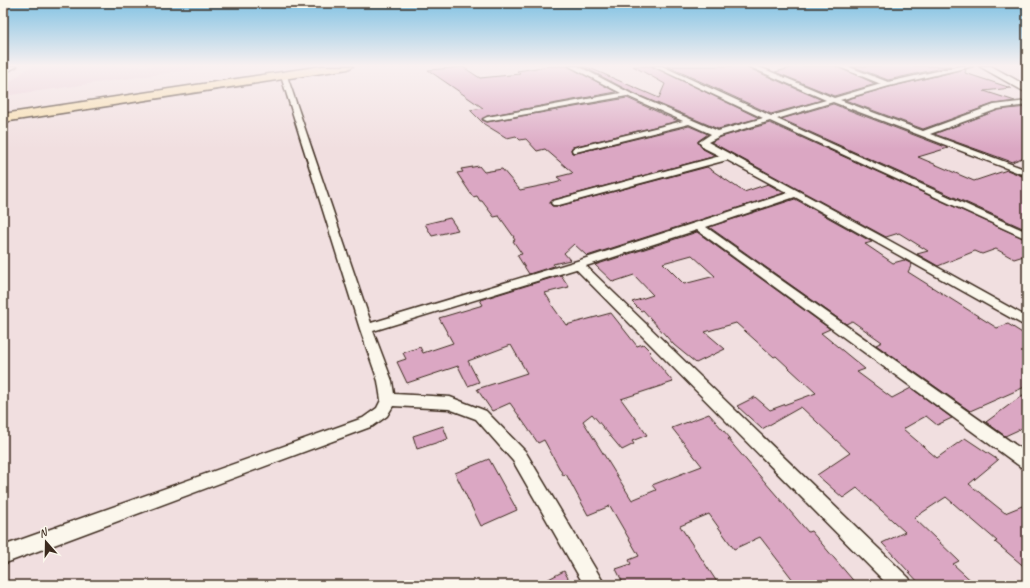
<svg xmlns="http://www.w3.org/2000/svg" width="1030" height="588" font-family="Caveat,sans-serif">
  <style>
    .built { fill: #eaced7 }
    .building { fill: #dba7c3; stroke: #3b2a1e; fill-rule: evenodd }
    .lines { fill: none; stroke-linecap: round; stroke-linejoin: round }
    .street-casing { stroke: #3b2a1e; stroke-width: 3 }
    .secondary-casing { stroke: #3b2a1e; stroke-width: 3 }
    .highway-casing { stroke: #3b2a1e; stroke-width: 3 }
    .street { fill: #fbf7ec; fill-rule: evenodd }
    .secondary { fill: #fbf7ec; fill-rule: evenodd }
    .highway { fill: #f8deab; fill-rule: evenodd }
  </style>
  <rect width="100%" height="100%" fill="#f1dfe0"/>
  <filter id="ink" filterUnits="userSpaceOnUse"><feTurbulence type="fractalNoise" baseFrequency=".025" numOctaves="2"/><feDisplacementMap in="SourceGraphic" scale="8" xChannelSelector="R" yChannelSelector="G"/><feConvolveMatrix kernelMatrix="1 2 1 2 8 2 1 2 1" color-interpolation-filters="sRGB"/></filter>
  <g filter="url(#ink)">
    <path class="built" d="M31,66H217L3,96V87Z"/>
    <path class="building" d="M549,66H568L616,92L487,116L482,120L487,122L627,98L678,121L573,147L571,149L572,153H576L689,126L708,134L698,141V143L703,149L716,156L553,200L550,203L552,206H559L707,167L744,192L768,184L784,193L587,256L574,244L564,253L570,260L553,264L554,266L529,274L517,255L522,254L513,241L515,240L513,237H514L499,216L494,217L482,201H480L477,196L473,197L457,173L463,172L461,169L479,166L484,172L502,169L520,190L555,183L562,181L557,177L573,173L545,149L537,151L526,139L520,140L516,136L507,138L484,124L470,110L483,108L428,70L463,67L480,78L520,74L517,71Z
      M582,66H585L659,98L665,84L633,66H652L759,118L718,129L631,92Z
      M667,66H744L822,100L771,114Z
      M799,66H836L876,84L834,96L775,72Z
      M852,66H951L888,80Z
      M966,69L965,73L1011,88L984,91L1015,101L993,104L923,129L845,100L889,87Z
      M833,104L948,148L918,157L974,181L1007,170L1027,178V230L781,119Z
      M1027,107V156L1012,162L934,134L998,110Z
      M770,123L1027,240V255L1014,259L996,249L982,254L975,251L938,266L917,254L928,251L899,233L886,237L711,142L721,137Z
      M795,199L872,242L865,244L893,263L904,260L912,264L908,272L997,328L1008,324L1027,336V386L970,411L876,345L882,342L852,321L846,324L709,227Z
      M450,218L458,230L432,236L425,224Z
      M697,232L830,329L821,333L865,369L857,372L892,398L911,388L952,418L937,425L926,416L903,429L937,458L965,438L998,460L969,484L1005,513L1027,504V569L995,542L997,541L946,497L914,518L959,561L953,564L976,585H921L882,543L905,532L857,488L843,498L817,475L850,453L801,407L762,429L737,406L755,397L770,410L816,393L776,356L774,357L736,323L705,332L725,349L696,363L674,345L643,310L641,311L632,302L653,295L634,275L613,282L595,265ZM692,255L715,276L684,284L663,263Z
      M561,275L569,287L545,293L552,304H551L566,325L611,313L637,346L643,344L651,352L649,353L673,382L621,399L647,435L632,441L634,444L622,450L592,414L583,421L632,500L656,490L652,485L702,466L672,428L709,414L730,438L728,439L808,532L811,531L857,585H797L760,537L734,549L709,514L680,526L719,585H624L616,569L631,564L629,560L639,556L610,506L588,515L566,474L563,475L544,440L538,443L510,403L492,411L477,389L527,373L511,345L468,361L479,382L468,386L458,366L407,383L397,362L406,359L403,353L420,347L423,353L453,343L439,318L483,305L480,300Z
      M1027,392V426L1005,436L986,422Z
      M443,426L448,439L417,449L413,436Z
      M489,459L517,510L481,526L455,473Z
      M564,571L572,585H537Z"/>
    <g class="lines">
      <defs>
        <path id="street" d="M569,66H578L630,93L718,131L763,118L653,66H662L771,116L826,100L748,66H757L834,98L881,84L837,66H847L888,82L960,66H973L889,86L840,100L923,131L994,105L1027,101V105L998,109L930,134L1027,170V176L833,102L777,119L1027,232V239L770,121L720,136L708,142L881,236L1027,317V327L795,197L706,227L1027,453V469L1021,467L697,230L586,266L909,578L912,585H888L576,269L373,331L392,381L394,394L450,397L486,411L525,451L605,585H584L513,461L476,419L449,409L393,406L387,416L373,426L3,564V546L363,418L377,408L381,400L378,381L360,329L281,76L282,75L287,76L371,323L577,261L788,193L727,160L559,205H553L551,203L553,201L720,156L704,148L699,142L711,134L689,124L576,152H573L572,150L573,148L683,121L627,96L487,121L483,119L487,117L621,93Z"/>
        <path id="secondary" d="M5,66H17L3,74V67Z
          M979,66H991L1027,86V93Z"/>
        <path id="highway" d="M322,66H353L348,69L3,122V114Z"/>
      </defs>
      <use href="#street" class="street-casing"/>
      <use href="#secondary" class="secondary-casing"/>
      <use href="#highway" class="highway-casing"/>
      <use href="#street" class="street"/>
      <use href="#secondary" class="secondary"/>
      <use href="#highway" class="highway"/>
    </g>
  </g>
  <linearGradient id="sky" x2="0" y2="1"><stop stop-color="#81c2e3"/><stop offset="0.44" stop-color="#f9f1f1"/><stop offset="1" stop-color="#f9f1f1" stop-opacity="0"/></linearGradient>
  <rect width="1030" height="149" fill="url(#sky)"/>
  <rect width="1030" height="588" fill="none" stroke="#fbf7ec" stroke-width="16"/>
  <rect x="8" y="8" width="1014" height="572" fill="none" stroke="#3b2a1e" stroke-width="1.5" filter="url(#ink)"/>
  <g transform="translate(46 542) rotate(340)" stroke="#fbf7ec" stroke-width="3" paint-order="stroke">
  <path d="M0-3L7 15L0 10L-7 15Z" fill="#3b2a1e"/>
  <text y="-6" font-size="11" font-weight="bold" text-anchor="middle" fill="#3b2a1e">N</text>
  </g>
</svg>
